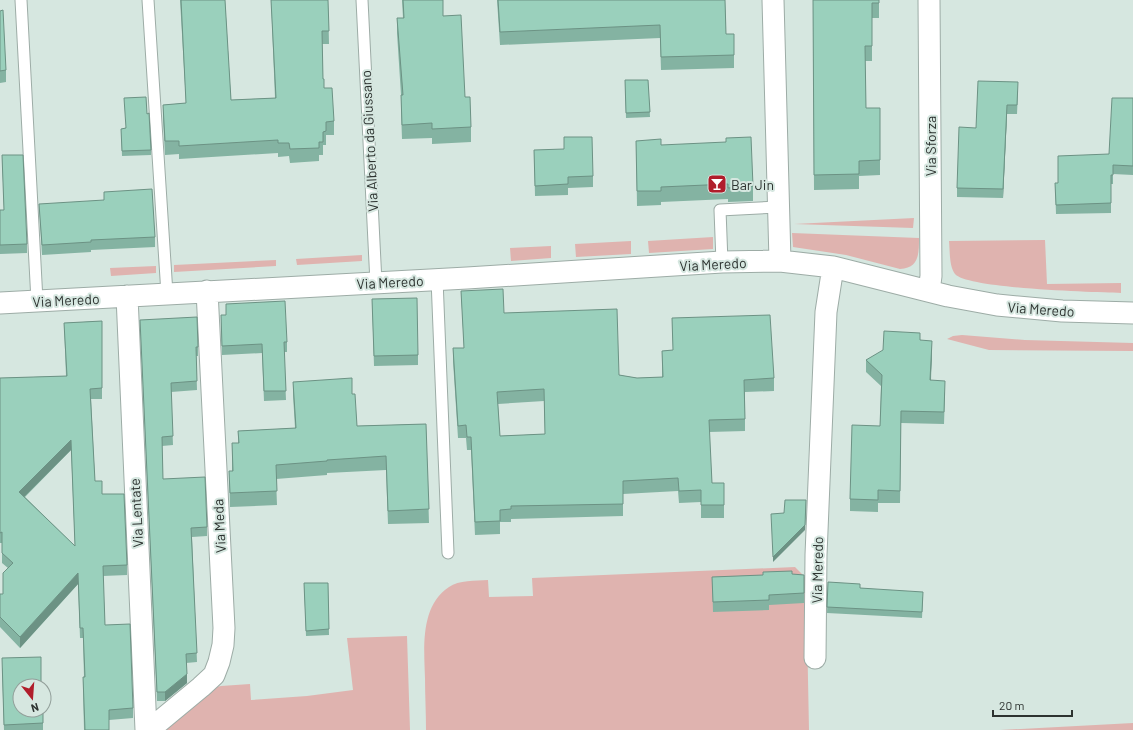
<svg xmlns="http://www.w3.org/2000/svg" width="1133" height="730" font-family="Barlow,sans-serif">
  <style>
    .green { fill: #dfb3af }
    .lines { fill: none; stroke-linecap: round; stroke-linejoin: round }
    .service-casing { stroke: #9daca6; stroke-width: 13 }
    .minor-casing { stroke: #9daca6; stroke-width: 23 }
    .service { stroke: #fff; stroke-width: 11 }
    .minor { stroke: #fff; stroke-width: 21 }
    .wall { fill: #84b3a2; fill-rule: evenodd }
    .shaded-wall { fill: #6c9284 }
    .building { fill: #9ad0bc; stroke: #6c9284; fill-rule: evenodd }
    .labels { text-anchor: middle; dominant-baseline: central; stroke-width: 4; stroke-linejoin: round; paint-order: stroke }
    .street-label { font-size: 14px; fill: #2d3330; stroke: #d6e7e0 }
    .poi-label { font-size: 14px; fill: #2d3330; stroke: #d6e7e0; text-anchor: start }
  </style>
  <rect width="100%" height="100%" fill="#d6e7e0"/>
  <path class="green" d="M914,218L913,228L794,224Z
    M792,233L919,238C919,254 919,268 900,269L846,255L793,247Z
    M713,237V249L649,253L648,241Z
    M1045,240L1047,284L1121,283V293C1095,292 968,289 955,274C949,266 950,251 949,241Z
    M631,241V254L576,257L575,244Z
    M551,246V258L511,261L510,248Z
    M362,255V261L297,265L296,259Z
    M276,260V266L174,272V265Z
    M156,266V273L111,276L110,268Z
    M962,335L1025,340L1133,343V351L989,350L947,339L953,336Z
    M795,567L806,578L809,730H426C426,713 425,695 425,678C424,648 420,606 449,587C459,580 475,581 488,580L489,597L533,596L532,578Z
    M407,636L410,730H162L211,688L221,686L250,684L251,700L307,696L353,690L347,638Z
    M1133,723V730H1000Z"/>
  <g class="lines">
    <defs>
      <path id="service" d="M21,0L37,301
        M148,0L167,294
        M362,0L376,283
        M722,262L720,210L779,207
        M437,279L448,553"/>
      <path id="minor" d="M773,0L780,261
        M929,291L931,276L929,0
        M127,296L146,730
        M0,303L467,278L722,262L780,261L833,267L948,296L997,305L1062,311L1133,313
        M815,658L816,555L826,312L833,267
        M149,730L201,687L214,675L219,662L223,645L224,628L207,291"/>
    </defs>
    <use href="#service" class="service-casing"/>
    <use href="#minor" class="minor-casing"/>
    <use href="#service" class="service"/>
    <use href="#minor" class="minor"/>
  </g>
  <path class="wall" d="M180,0H225L231,100L275,98L271,0H328L329,44H322L323,79L324,88L334,121V135H326V145H323V155H319V161L290,163L289,156L278,157V153L179,159V154L165,155L163,118V105L186,103Z
    M402,0H443V16L465,97L471,127V142L432,144V138L402,139L401,110V95L397,33V18H403Z
    M497,0H725L726,34H734V68L661,70L660,38L500,45Z
    M813,0H879V18H872V61H865L866,108H880V175L859,176V189L814,190Z
    M0,11L6,70V82L0,83Z
    M625,80H648L650,117L626,118Z
    M1018,91L1017,114H1007L1003,198L957,197V188L976,128Z
    M1133,98V175L1113,174V184H1111V213L1056,214L1055,183H1058L1109,154Z
    M147,114L151,150V155L122,156L121,129L125,128Z
    M636,141L661,145L753,186V201L728,202V199L661,202V205L637,206Z
    M534,150L593,176V187L568,188V195L535,196Z
    M2,155L27,244V253L0,254V210H4Z
    M39,204L155,237V247L91,250V252L42,255Z
    M461,291L504,313L619,375L637,378L662,377V351L673,350L672,318L774,378V391L745,392V431L709,432L712,483H724V518H701V502L679,503L678,491L623,494V516L511,519V522H500V534L475,535L471,450H467L466,438H458L453,361V348H464ZM544,401L545,434L500,436L498,404Z
    M372,299L418,355V365L374,366Z
    M226,304L287,342V352H284L286,400L264,401L262,353L222,355L221,315H226Z
    M140,320L198,347V356H196L197,390L171,392L173,445L162,446L163,479L207,527V536L192,537L197,662L186,663L187,683L165,701H157Z
    M102,321V399H91L95,481L102,494L127,565V575L103,576L105,625L133,708V718L109,720V730H84L83,688V677H84L83,638H80L78,584L20,648L0,627V594H3L8,568L2,563V543H0V378L66,376L64,323ZM71,450L75,546L25,497Z
    M920,340L932,353L931,380L945,393L944,424L901,423L900,503H878V512L850,511V499L880,426L881,386L866,372V360Z
    M293,382L352,394L357,426L426,424L429,523L388,524L386,470L327,473V475L276,479L277,505L230,507L229,471H232V443H238V431L295,428L293,395Z
    M792,574L804,575V603L769,605V610L713,612L712,577Z
    M828,582L860,588L923,597L922,618L827,613Z
    M304,583H328L329,635L306,636Z
    M2,668L41,686H20L43,710V730H4Z"/>
  <path class="shaded-wall" d="M1007,105V114L1003,198V189Z
    M932,341V353L930,392V380Z
    M71,440V450L19,502V492Z
    M806,500L805,530L773,562V557Z
    M78,573V584L20,648V637Z
    M187,674V683L165,701V692Z
    M41,681V686H37Z"/>
  <path class="building" d="M181,0H225L231,100L276,98L271,0H328L329,31H322L323,79H324V88H332L334,121L326,122V131L323,132V142H319V148L290,149L289,143H278V140L179,146V141H165L163,105L186,103Z
    M403,0H443V16L461,15L465,97H470L471,127L432,129V123L402,125L401,95H403L397,18H404Z
    M498,0H725L726,34H734V55L661,57L660,25L500,32Z
    M813,0H879V3H872V46H865L866,108H880V160L859,161V174L814,175Z
    M3,10L6,70L0,71V11Z
    M625,80H648L650,112L626,113Z
    M978,81L1018,82L1017,105H1007L1003,189L957,188L959,127L976,128Z
    M146,97L147,114L149,113L151,150L122,151L121,129L126,128L124,98Z
    M1112,98H1133V166L1113,165V175H1111V203L1056,205L1055,183H1058V156L1109,154Z
    M564,137H592L593,176L568,177V184L535,186L534,150L564,149Z
    M751,137L753,186L728,188V184L661,187V191H637L636,141L661,139V145L726,142V138Z
    M2,155H23L27,244L0,245V210H4Z
    M152,189L155,237L91,240V242L42,245L39,204L104,200V192Z
    M503,289L504,313L617,309L619,375L637,378L663,377L662,351L673,350L672,318L770,315L774,378L744,380L745,419L709,420L712,483H724V505H701V490L679,491L678,478L623,481V504L511,506V509L500,510V521L475,522L471,437H467L466,425L458,426L453,348H464L461,291ZM544,389L545,434L500,436L497,392Z
    M417,298L418,355L374,356L372,299Z
    M285,301L287,342H284L286,391H264L262,344L222,346L221,315H226V304Z
    M197,317L198,347H196L197,381L171,383L173,436L162,437L163,479L205,477L207,527L191,528L197,653L186,654L187,674L165,692H157L140,320Z
    M102,321V388L90,389L95,481H102V494H124L127,565L103,566L105,625L130,624L133,708L109,710V730H85L83,677H85L83,628H80L78,573L20,637L0,617V594H3V573L13,563L2,553V532L0,533V378L67,376L64,323ZM71,440L75,546L19,492Z
    M884,331L920,333V340L932,341L930,380L945,381L944,412L901,411L900,491L878,490V500L850,499L852,425L880,426L882,375L866,360L883,350Z
    M352,378V394H355L357,426L426,424L429,509L388,511L386,456L327,460V461L276,465L277,491L230,493L229,471H233L232,443H239L238,431L296,428L293,382Z
    M785,500H806L805,525L773,557L771,514L784,513Z
    M792,571V574L804,575V593L769,595V600L713,602L712,577L763,575V572Z
    M828,582L860,584V588L923,592L922,612L827,607Z
    M304,583H328L329,629L306,631Z
    M41,657V681L37,686H20V710H43V723L4,725L2,658Z"/>
  <defs>
    <symbol id="bar-square" viewBox="-11 -11 22 22"><rect x="-9" y="-9" width="18" height="18" rx="4" fill="#b01d2b" stroke="#d6e7e0"/><path d="M-6-5H6L.8 .8V4.5H3.5V6h-7V4.5H-.8V.8Z" fill="#fff"/></symbol>
  </defs>
  <g fill-rule="evenodd">
    <use href="#bar-square" x="706" y="173" width="22" height="22"/>
  </g>
  <g class="labels">
    <g class="street-label">
      <text transform="translate(369 141) rotate(-93)">Via Alberto da Giussano</text>
      <text transform="translate(930 146) rotate(-90)">Via Sforza</text>
      <text transform="translate(713 264) rotate(-3)">Via Meredo</text>
      <text transform="translate(390 282) rotate(-3)">Via Meredo</text>
      <text transform="translate(66 300) rotate(-3)">Via Meredo</text>
      <text transform="translate(1041 309) rotate(4)">Via Meredo</text>
      <text transform="translate(136 513) rotate(-93)">Via Lentate</text>
      <text transform="translate(219 526) rotate(-93)">Via Meda</text>
      <text transform="translate(817 570) rotate(-89)">Via Meredo</text>
    </g>
    <g class="poi-label">
      <text x="731" y="184">Bar Jin</text>
    </g>
  </g>
  <g transform="translate(32 698) rotate(163)"><circle r="19" fill="#d6e7e0" stroke="#929f9a"/>
  <path d="M0-3L7 15L0 10L-7 15Z" fill="#b01d2b"/>
  <text y="-6" font-size="11" font-weight="bold" text-anchor="middle" fill="#2d3330">N</text>
  </g>
  <path d="M993 710v6h79v-6" fill="none" stroke="#2d3330" stroke-width="2"/>
  <text x="999" y="710" font-size="12" fill="#2d3330" stroke="#d6e7e0" stroke-width="3" paint-order="stroke">20 m</text>
</svg>
